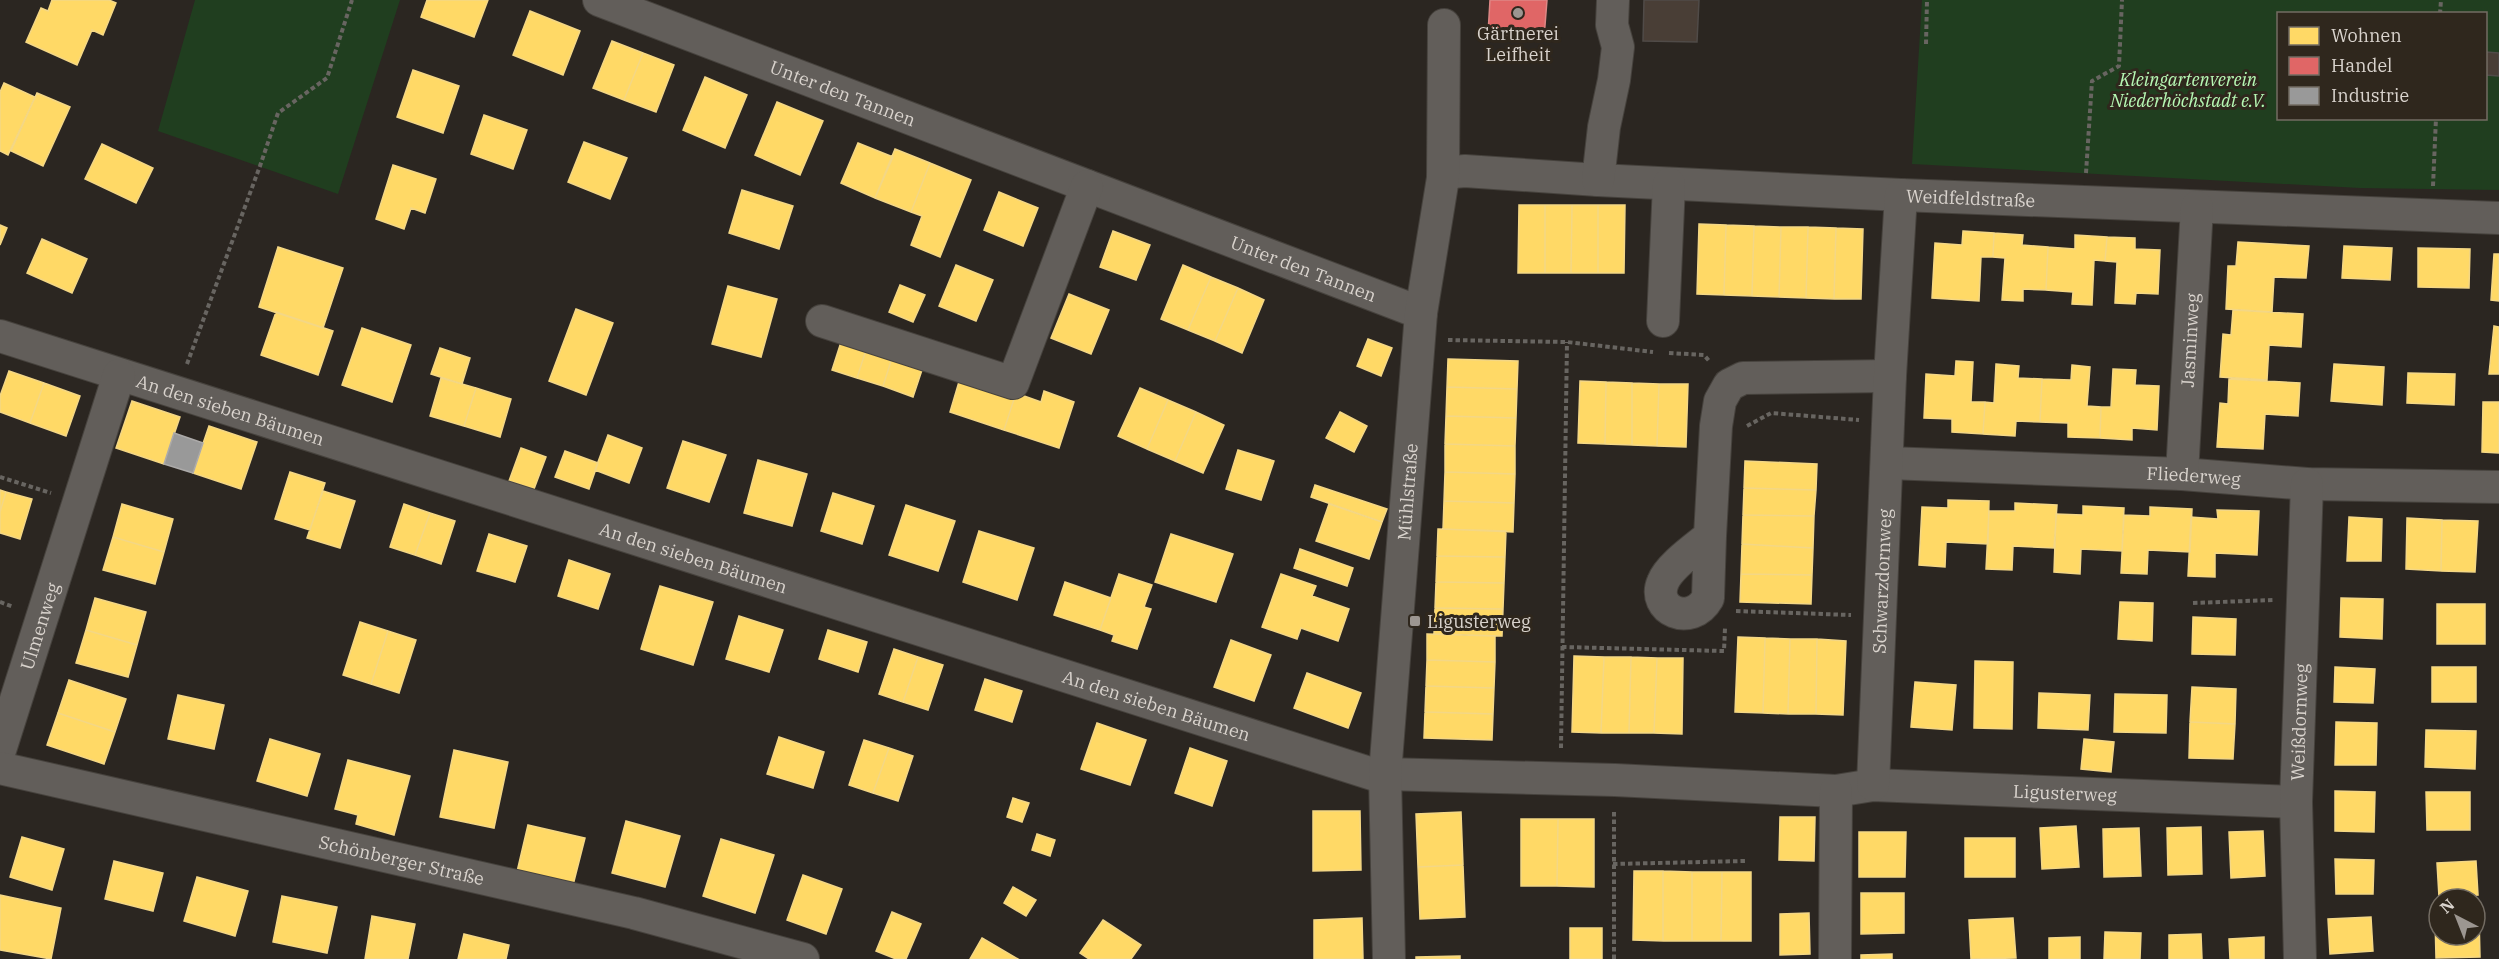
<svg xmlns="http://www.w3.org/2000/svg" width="2499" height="959" font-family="'IBM Plex Serif',serif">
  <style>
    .green { fill: #203e1f; fill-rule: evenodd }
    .homes { fill: #ffd966; stroke: #f4d785; stroke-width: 1.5 }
    .shops { fill: #e06666; stroke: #de8785; stroke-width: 1.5 }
    .industry { fill: #999; stroke: #acaaa9; stroke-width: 1.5 }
    .building { fill: #493e36; stroke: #504b48; stroke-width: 1.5 }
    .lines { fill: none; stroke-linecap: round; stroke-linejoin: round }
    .minor-casing { stroke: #46423d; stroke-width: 34 }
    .path { stroke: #686561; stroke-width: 4; stroke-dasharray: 4.5 3; stroke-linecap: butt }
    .minor { stroke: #625e5a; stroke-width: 32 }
    .poi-dot { fill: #9c9691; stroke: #2f271d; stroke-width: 2 }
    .labels { text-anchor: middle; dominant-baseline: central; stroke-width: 6; stroke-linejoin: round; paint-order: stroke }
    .poi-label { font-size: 18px; fill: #d9d3cd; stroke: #2f271d }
    .park-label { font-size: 18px; font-style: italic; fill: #b6f8b4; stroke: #2f271d }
    .street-label { font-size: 18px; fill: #d9d3cd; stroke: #2f271d }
  </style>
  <rect width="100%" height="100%" fill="#2b2621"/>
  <path class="green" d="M195,0H400L338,194L158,131Z
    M1922,0H2499V190L2360,188L1912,164ZM2278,14H2486V118H2278Z"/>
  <path class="homes" d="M52,0H109L116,3L103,35L92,30L77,65L26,42L41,8L48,11Z
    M427,0H488L474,37L421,17Z
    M530,11L580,31L563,75L513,55Z
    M612,41L643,53L624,100L593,88Z
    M643,53L674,65L656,112L624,100Z
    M413,70L459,86L443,133L397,117Z
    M705,77L747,95L725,148L683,130Z
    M4,83L35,97L8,155L0,151V92Z
    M37,93L70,107L43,166L11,151Z
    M777,102L823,121L800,175L755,155Z
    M484,115L527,130L513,169L471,154Z
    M584,142L627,158L610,199L568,182Z
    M858,143L893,157L875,198L841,183Z
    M102,144L153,168L136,203L85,179Z
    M895,149L930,163L911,212L875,198Z
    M930,163L971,180L940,257L911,245L922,216L911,212Z
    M393,165L436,179L425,213L411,208L404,229L376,219Z
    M742,190L793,206L779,249L729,233Z
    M999,192L1038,208L1023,246L984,230Z
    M1519,205H1545V273H1518Z
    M1545,205H1572L1571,273H1545Z
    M1572,205H1598V273H1571Z
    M1598,205H1625L1624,273H1598Z
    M1699,224L1726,225L1724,295L1697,294Z
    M0,225L7,228L0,245Z
    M1726,225L1754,226L1752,296L1724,295Z
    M1754,226L1781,227L1779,297L1752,296Z
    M1781,227H1808L1806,298L1779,297Z
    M1808,227L1836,228L1834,299L1806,298Z
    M1836,228L1863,229L1861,299H1834Z
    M1113,231L1150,245L1136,280L1100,267Z
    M1963,231L1994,233L1993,257H1981L1979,301L1932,298L1935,243L1962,245Z
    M1994,233L2023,235L2022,245L2048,247L2046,290L2023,289V301L2002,300L2005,258L1993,257Z
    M2075,235L2107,237L2105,261L2094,260L2092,305L2072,304L2073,292L2046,290L2048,247L2075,249Z
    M2107,237L2135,238V249L2160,250L2158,294L2136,293L2135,304L2115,303L2117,262L2105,261Z
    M42,239L87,259L72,293L27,273Z
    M2238,242L2309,246L2306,278L2274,277L2272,312L2226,309L2228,266H2236Z
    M2344,246L2392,248L2390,280L2342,278Z
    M278,247L343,268L323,328L259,307Z
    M2418,248L2470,249L2469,288L2418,287Z
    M2494,254H2499V301L2491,300Z
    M956,265L993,280L976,321L939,306Z
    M1183,265L1211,277L1188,330L1161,319Z
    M1211,277L1238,288L1215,341L1188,330Z
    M900,285L925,295L913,322L889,312Z
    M728,286L777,299L761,357L712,344Z
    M1238,288L1264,300L1242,353L1215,341Z
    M1069,294L1109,310L1091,354L1051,338Z
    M576,309L613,323L586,395L549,381Z
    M2233,310L2303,314L2301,347L2269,345L2267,380L2220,377L2223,334L2231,335Z
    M276,312L333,331L318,375L261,355Z
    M2494,326L2499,327V374H2489Z
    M362,328L411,345L392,402L342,385Z
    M842,339L867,347L857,378L832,370Z
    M1368,339L1392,348L1381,376L1357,366Z
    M867,347L893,355L883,386L857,378Z
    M440,348L470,358L462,384L431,374Z
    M893,355L923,367L913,397L883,386Z
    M1448,359L1518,361L1517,389L1447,387Z
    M1956,361L1973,362L1971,402H1985L1983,434L1952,432V419L1924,418L1926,374L1955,376Z
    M1996,364L2019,366L2018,378L2042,379L2040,422L2016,421L2015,436L1983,434L1985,402L1994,403Z
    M2334,364L2384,367L2382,405L2331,401Z
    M2072,365L2090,367L2087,406L2101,407L2100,438L2068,437V423L2040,422L2042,379L2071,380Z
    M2113,369L2136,370L2135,385L2159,386L2157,430L2132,428V440L2100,438L2101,407H2111Z
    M9,371L44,383L30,423L0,412V396Z
    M2408,373L2455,374L2454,405L2407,403Z
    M961,375L1016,393L1004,430L950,412Z
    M441,378L476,388L464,426L430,416Z
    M2229,379L2300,383L2298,416L2265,414L2263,449L2217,447L2220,403L2228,404Z
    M1580,381L1606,382L1605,444L1578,443Z
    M1606,382L1632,383V445L1605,444Z
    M44,383L80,396L66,436L30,423Z
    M1632,383L1659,384L1657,446L1632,445Z
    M1659,384H1688L1686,447L1657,446Z
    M1447,387L1517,389L1516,418L1446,416Z
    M476,388L511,399L500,437L464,426Z
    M1140,388L1168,400L1147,449L1118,436Z
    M1044,391L1074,402L1059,448L1004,430L1016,393L1041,402Z
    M1168,400L1196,412L1175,461L1147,449Z
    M132,401L180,417L164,464L116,448Z
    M2483,402H2499V453L2482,452Z
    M1196,412L1224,425L1203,473L1175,461Z
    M1340,412L1367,426L1354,452L1326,438Z
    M1446,416L1516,418L1515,446L1445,444Z
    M209,426L257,442L241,489L193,473Z
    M608,435L642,448L629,483L595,470Z
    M683,441L726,455L709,502L667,488Z
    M1445,444L1515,446V474L1445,472Z
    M521,448L546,457L534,489L509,481Z
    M1238,450L1274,461L1261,500L1226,489Z
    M565,451L598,463L589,489L555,477Z
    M758,460L807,474L792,526L744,513Z
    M1745,461L1817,464L1816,490L1744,488Z
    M290,472L325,483L310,530L275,519Z
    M1445,472L1515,474L1514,503L1444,501Z
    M1315,485L1387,509L1382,522L1311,497Z
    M1744,488L1816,490L1814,516L1743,515Z
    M0,490L6,492L0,512Z
    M323,491L355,501L340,548L307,538Z
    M6,492L32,499L20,539L0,533V512Z
    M833,493L874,506L862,544L821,531Z
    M1948,500L1989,501L1988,544L1946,542L1945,567L1919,565L1922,507L1948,508Z
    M1444,501L1514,503L1513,532L1443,529Z
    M2015,503L2057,505L2054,548L2013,546L2012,570L1986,569L1989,511H2015Z
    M122,504L173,519L164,552L113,537Z
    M404,504L430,513L415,555L390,547Z
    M1329,504L1382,522L1369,559L1316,541Z
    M906,505L955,521L938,571L889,555Z
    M2083,506L2124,508L2122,551L2081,549L2080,574L2054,572L2056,514L2083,515Z
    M2150,507L2192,509L2190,552L2148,550L2147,574L2121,573L2124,515L2150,516Z
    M2217,510L2259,511L2257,555L2215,553V577L2188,576L2191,517L2218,519Z
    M430,513L455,521L441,564L415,555Z
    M1743,515L1814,516L1813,548L1742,544Z
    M2349,517L2382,519L2381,561H2347Z
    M2407,518L2442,520L2441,571L2406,569Z
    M2442,520L2478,521L2475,572L2441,571Z
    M1438,529L1506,531L1505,557L1437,556Z
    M979,531L1034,548L1017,600L963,582Z
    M489,534L527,546L515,582L477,571Z
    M1171,534L1233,554L1216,602L1155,582Z
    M113,537L164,552L155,584L103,570Z
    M1742,544L1813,548L1812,575L1741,574Z
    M1300,549L1353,568L1347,586L1294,568Z
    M1437,556L1505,557L1504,583L1436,582Z
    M569,560L610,574L598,609L558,596Z
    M1119,574L1152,585L1144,607L1151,609L1137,649L1112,641L1114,635L1100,630Z
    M1281,574L1316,586L1312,596L1349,609L1338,641L1301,628L1297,639L1262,627Z
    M1741,574L1812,575L1811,604L1740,602Z
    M1065,582L1111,598L1100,630L1054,615Z
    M1436,582L1504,583L1503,609L1435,608Z
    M660,586L713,602L693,665L641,649Z
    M95,598L146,612L137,645L86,630Z
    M2341,598L2383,599L2382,639L2340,637Z
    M2120,602L2153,603L2152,641L2118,639Z
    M2437,604H2485V644H2437Z
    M1435,608L1503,609L1502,636L1434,634Z
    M739,616L783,630L769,672L726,659Z
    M2193,617L2236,619L2235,655L2192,654Z
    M360,622L388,631L371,684L343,675Z
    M86,630L137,645L128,677L76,663Z
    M828,630L867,642L858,672L819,659Z
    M388,631L416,640L399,693L371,684Z
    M1427,634L1495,636V662L1427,660Z
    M1738,637L1765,638L1763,713L1735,712Z
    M1765,638L1790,639L1788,714L1763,713Z
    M1790,639H1817L1816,714H1788Z
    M1817,639L1846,641L1843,715L1816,714Z
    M1231,640L1271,655L1254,701L1214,687Z
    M894,649L918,657L903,702L879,694Z
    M1574,656L1604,657L1601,733L1572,732Z
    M918,657L943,665L928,710L903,702Z
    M1604,657H1631L1629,733H1601Z
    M1631,657L1657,658L1654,733H1629Z
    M1657,658H1683L1682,734L1654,733Z
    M1427,660L1495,662L1494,688L1426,686Z
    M1975,661L2013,662L2012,729L1974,728Z
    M2335,667L2375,669L2373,703L2334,702Z
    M2432,667H2476V702H2432Z
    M1307,673L1361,693L1348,728L1294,708Z
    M985,679L1022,691L1012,722L975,710Z
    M69,680L126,699L115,732L58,713Z
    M1915,682L1956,685L1952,730L1911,727Z
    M1426,686L1494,688L1493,714L1425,712Z
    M2192,687L2236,689L2235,724L2190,722Z
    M2039,693L2090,695L2088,730L2038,728Z
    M2115,694L2167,695L2166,733L2114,732Z
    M178,695L224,705L214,749L168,739Z
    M1425,712L1493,714L1492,740L1424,738Z
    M58,713L115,732L104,764L47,745Z
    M2190,722L2235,724L2233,759L2189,758Z
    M2336,722L2377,723L2376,765H2335Z
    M1097,723L1146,740L1130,785L1081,769Z
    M2426,730L2476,731L2475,769L2425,767Z
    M779,737L824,752L813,788L767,774Z
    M270,739L320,754L307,796L257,781Z
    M2084,739L2114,742L2111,772L2081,769Z
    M864,740L889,748L873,793L849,785Z
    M889,748L913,756L898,801L873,793Z
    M1190,748L1227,761L1212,806L1175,793Z
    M454,750L508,762L494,828L440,817Z
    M348,760L410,776L394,835L356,824L358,815L335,809Z
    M2335,791L2375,792L2374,832L2335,831Z
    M2426,792H2470V830H2427Z
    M1013,798L1029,803L1022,822L1007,817Z
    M1313,811H1360L1361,870L1313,871Z
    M1461,812L1463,865L1418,867L1416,814Z
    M1780,817H1815L1814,861L1779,860Z
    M1521,819H1558L1557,886H1521Z
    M1558,819H1594V887L1557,886Z
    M626,821L680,836L665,887L612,873Z
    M528,825L585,838L572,889L516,876Z
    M2076,826L2079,867L2042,869L2040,828Z
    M2201,827L2202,874L2168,875L2167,828Z
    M2139,828L2141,876L2104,877L2103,829Z
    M2263,831L2265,876L2231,878L2229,832Z
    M1859,832H1906L1905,877H1859Z
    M1037,834L1055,840L1050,856L1032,850Z
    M22,837L64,849L52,890L10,877Z
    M1965,838H2015V877H1965Z
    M721,839L774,855L755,913L703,896Z
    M2335,859L2374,860L2373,894H2336Z
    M114,861L163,873L153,911L105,899Z
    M2476,861L2478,895L2439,897L2437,863Z
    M1463,865L1465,917L1420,919L1418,867Z
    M1634,871H1663V941L1633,940Z
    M1663,871L1692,872V941H1663Z
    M1692,872H1722L1721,941H1692Z
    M1722,872H1751V941H1721Z
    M803,875L842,889L826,934L787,920Z
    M197,877L248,891L235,936L184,921Z
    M1013,887L1036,900L1026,916L1004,903Z
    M1861,893H1904V933L1861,934Z
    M0,895L61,908L51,959L0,950Z
    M282,896L337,907L327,953L273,942Z
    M892,912L921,924L906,959H896L876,951Z
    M1809,913L1810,954L1780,955V914Z
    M372,916L415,924L408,959H365Z
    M2475,916H2479L2480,957L2436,958L2435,918L2439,917V935H2475Z
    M2371,917L2373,951L2330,954L2328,919Z
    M1362,918L1363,959H1314V920Z
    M2013,918L2016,958L1971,959L1969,920Z
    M1103,920L1141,945L1131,959H1089L1080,953Z
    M1570,928H1602V959H1570Z
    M2105,932L2141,933L2140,959H2104Z
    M464,934L509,945L506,959H458Z
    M2201,934L2202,959H2169V935Z
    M2080,937V959H2049V938Z
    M2264,937V959H2230L2229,939Z
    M982,938L1018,959H970Z
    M1892,954V959H1861V955Z
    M1460,956V959H1416V957Z"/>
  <path class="shops" d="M1490,0H1547L1544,38L1488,34Z"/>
  <path class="industry" d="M174,433L203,443L193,473L164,464Z"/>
  <path class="building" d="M1644,0H1699L1697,42L1643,41Z
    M2486,52L2499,53V76L2486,75Z"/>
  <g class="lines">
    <defs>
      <g id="minor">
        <path id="s1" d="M599,0L1421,313"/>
        <path id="s2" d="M1443,178L1453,172L1465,171L1598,180L1901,195L2499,218"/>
        <path d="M1598,180L1604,127L1614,80L1618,47L1612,25L1613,0"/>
        <path d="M822,321L1013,383L1087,186"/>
        <path d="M1663,321L1669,184"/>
        <path id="s3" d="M0,336L1385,778"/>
        <path id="s4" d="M1888,463L2182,474L2307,484L2499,487"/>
        <path id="s5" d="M2182,474L2197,207"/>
        <path d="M1710,536L1708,598C1691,628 1651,610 1663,582C1669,566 1697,547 1710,536L1716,426L1720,401L1729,385L1743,378L1890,376"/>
        <path id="s6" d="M0,750L119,375"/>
        <path id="s7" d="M0,768L634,913L803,959"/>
        <path id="s8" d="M1385,774L1615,780L1836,791L1873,785L2296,802"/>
        <path id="s9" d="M1873,785L1890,376L1901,195"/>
        <path id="s10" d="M1389,959L1385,774L1421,313L1443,178L1444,25"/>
        <path d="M1835,959L1836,791"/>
        <path id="s11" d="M2300,959L2296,802L2307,484"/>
      </g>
    </defs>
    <use href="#minor" class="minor-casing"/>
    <path class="path" d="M2440,14L2441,0
      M1926,44L1927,0
      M2086,173L2092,81L2119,66L2122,0
      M2433,186L2436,118
      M1448,340L1567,342L1653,352
      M1669,353L1704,355L1710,362
      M187,364L260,166L278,113L327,78L352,0
      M1747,426L1771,413L1859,420
      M0,477L51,493
      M0,602L14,607
      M2193,603L2273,600
      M1736,611L1851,615
      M1562,647L1724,651L1725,628
      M1561,748L1567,342
      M1613,864L1745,861
      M1614,959V810"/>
    <use href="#minor" class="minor"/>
  </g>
  <g class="poi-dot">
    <circle cx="1518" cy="13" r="6"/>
    <rect x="1409" y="615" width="12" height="12" rx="3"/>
  </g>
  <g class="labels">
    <g class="poi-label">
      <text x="1518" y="33">Gärtnerei<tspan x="1518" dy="21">Leifheit</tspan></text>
      <text x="1427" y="621" text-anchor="start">Ligusterweg</text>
    </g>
    <g class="park-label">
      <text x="2188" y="79">Kleingartenverein<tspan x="2188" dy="21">Niederhöchstadt e.V.</tspan></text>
    </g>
    <g class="street-label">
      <text stroke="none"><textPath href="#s1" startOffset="261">Unter den Tannen</textPath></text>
      <text stroke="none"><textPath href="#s2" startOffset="530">Weidfeldstraße</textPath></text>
      <text stroke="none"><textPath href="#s1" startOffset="754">Unter den Tannen</textPath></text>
      <text stroke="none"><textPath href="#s5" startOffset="134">Jasminweg</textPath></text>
      <text stroke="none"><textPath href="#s3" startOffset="242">An den sieben Bäumen</textPath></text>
      <text stroke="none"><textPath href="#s4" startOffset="306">Fliederweg</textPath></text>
      <text stroke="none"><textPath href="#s10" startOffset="468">Mühlstraße</textPath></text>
      <text stroke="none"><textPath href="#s3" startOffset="728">An den sieben Bäumen</textPath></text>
      <text stroke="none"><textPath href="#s9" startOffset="204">Schwarzdornweg</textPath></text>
      <text stroke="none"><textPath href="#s6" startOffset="130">Ulmenweg</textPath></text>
      <text stroke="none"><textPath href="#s3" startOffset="1214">An den sieben Bäumen</textPath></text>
      <text stroke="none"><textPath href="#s11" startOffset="237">Weißdornweg</textPath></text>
      <text stroke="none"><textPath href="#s8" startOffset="681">Ligusterweg</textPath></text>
      <text stroke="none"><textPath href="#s7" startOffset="412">Schönberger Straße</textPath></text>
    </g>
  </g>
  <rect x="2277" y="12" width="210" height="108" fill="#2f271d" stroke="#736c63" stroke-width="1.5"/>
  <rect x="2289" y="27" width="30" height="18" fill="#ffd966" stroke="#736c63" stroke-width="1.5"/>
  <text x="2331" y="42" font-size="18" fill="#d9d3cd">Wohnen</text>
  <rect x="2289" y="57" width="30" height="18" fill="#e06666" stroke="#736c63" stroke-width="1.5"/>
  <text x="2331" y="72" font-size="18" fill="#d9d3cd">Handel</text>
  <rect x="2289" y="87" width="30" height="18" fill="#999999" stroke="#736c63" stroke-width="1.5"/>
  <text x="2331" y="102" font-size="18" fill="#d9d3cd">Industrie</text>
  <g transform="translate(2457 917) rotate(318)"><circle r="28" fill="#2f271d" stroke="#736c63" stroke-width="1.5"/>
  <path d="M0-4.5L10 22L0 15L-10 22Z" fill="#9c9691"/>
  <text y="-9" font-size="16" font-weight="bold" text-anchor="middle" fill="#d9d3cd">N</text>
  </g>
</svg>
